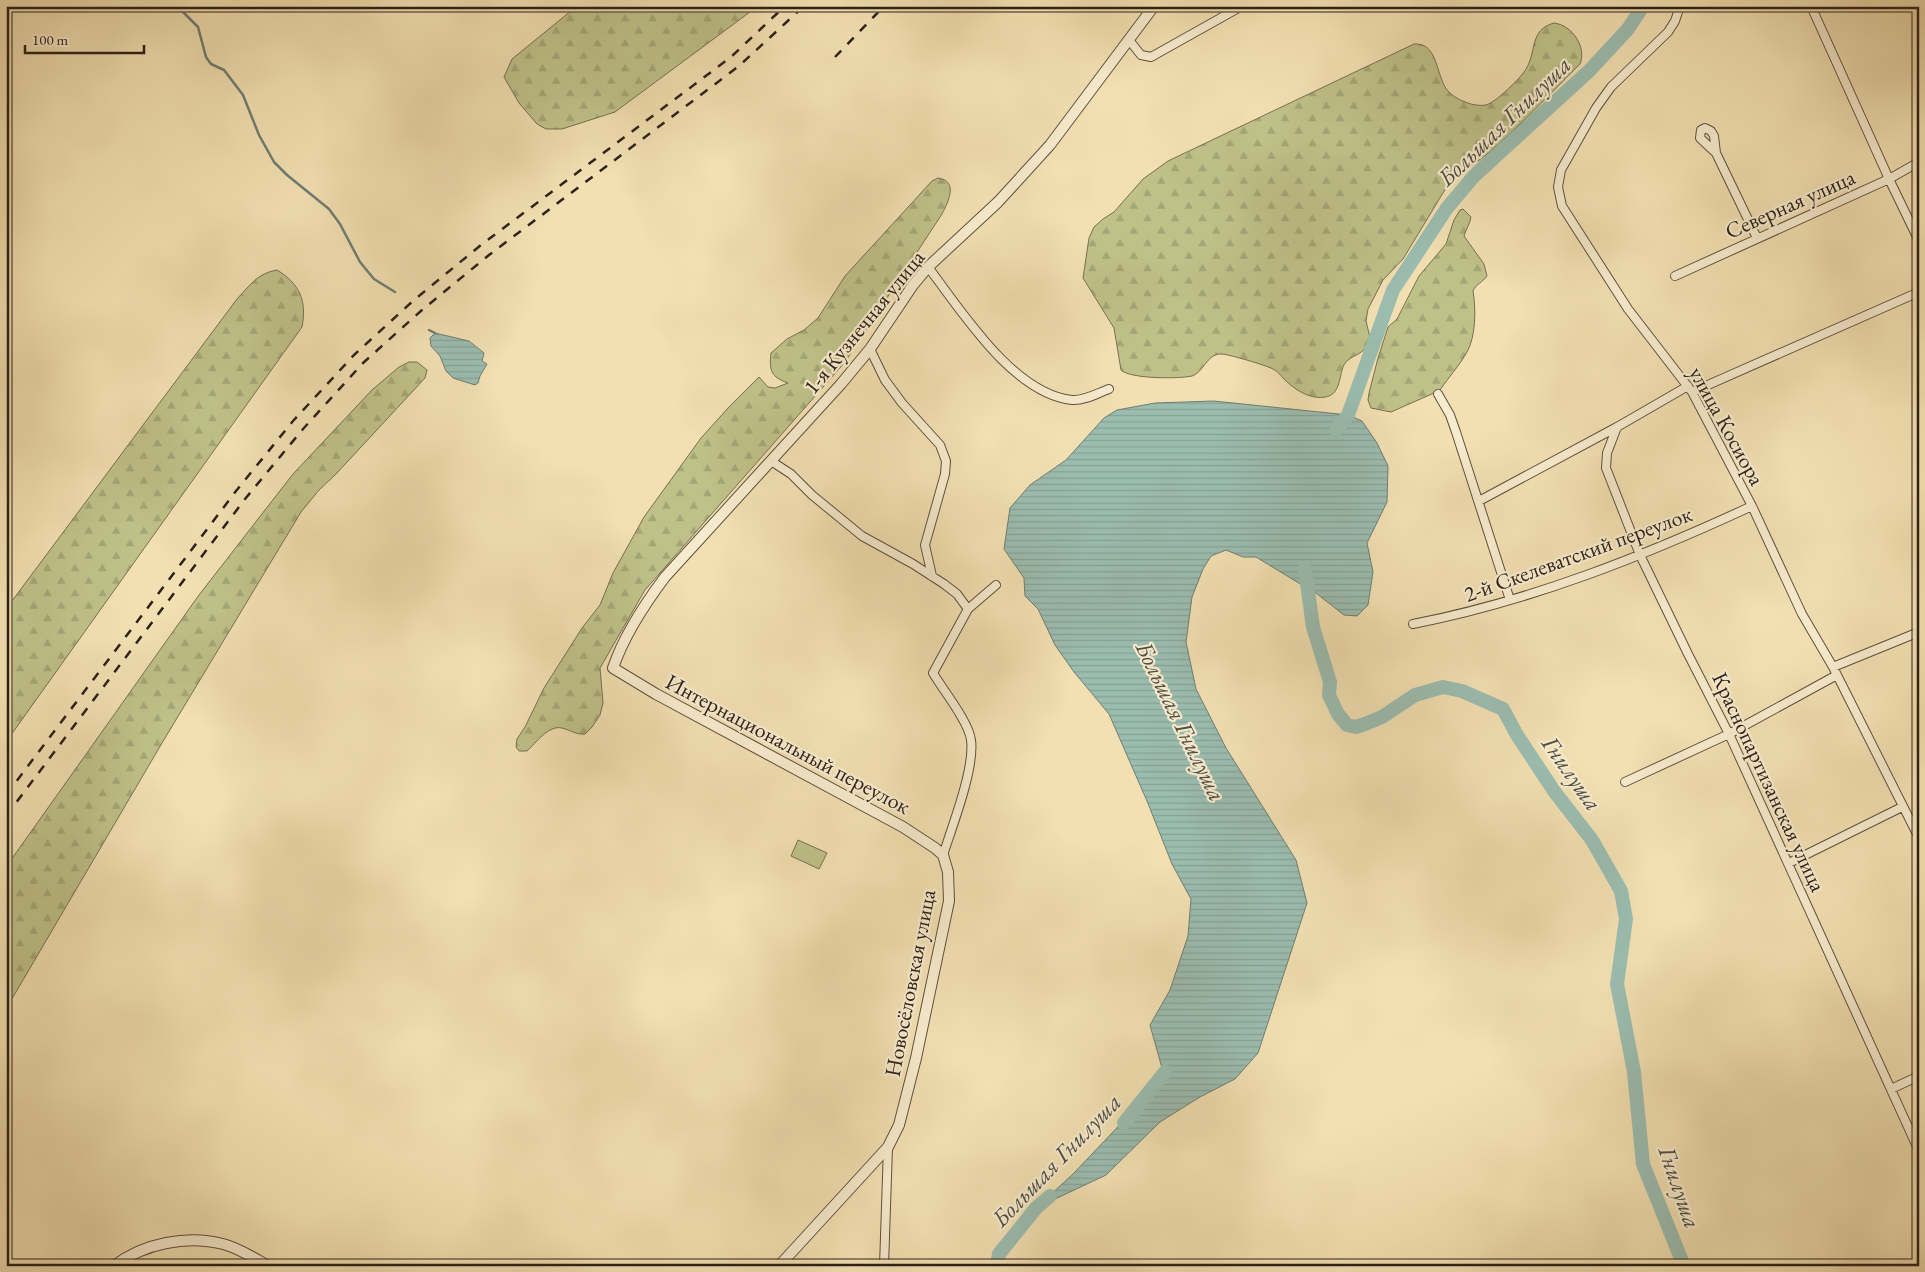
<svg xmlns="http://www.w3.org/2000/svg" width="1925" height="1272" font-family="'EB Garamond',serif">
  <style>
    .green { fill: #bfc189; stroke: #767050 }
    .forest { fill: url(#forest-firs); stroke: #767050 }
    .water { fill: url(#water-rules); stroke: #6f7e73 }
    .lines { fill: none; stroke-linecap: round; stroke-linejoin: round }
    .stream { stroke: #6f7e73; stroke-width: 2.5 }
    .river { stroke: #9bbdb0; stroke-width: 14 }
    .minor-casing { stroke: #5e503e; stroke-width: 10 }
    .tertiary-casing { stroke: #5e503e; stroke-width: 12 }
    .minor { stroke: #f7ebcd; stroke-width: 8 }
    .tertiary { stroke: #f7ebcd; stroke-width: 10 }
    .rail { stroke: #2d2018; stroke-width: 2.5; stroke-dasharray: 9 9; stroke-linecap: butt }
    .labels { text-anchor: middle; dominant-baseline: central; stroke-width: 4.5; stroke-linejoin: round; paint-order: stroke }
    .street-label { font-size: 22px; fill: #2d2018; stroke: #f7ebcd }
    .water-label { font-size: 24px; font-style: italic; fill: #4e4f46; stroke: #f7ebcd }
  </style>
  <defs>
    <pattern id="forest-firs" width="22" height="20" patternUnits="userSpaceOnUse" patternTransform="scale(1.25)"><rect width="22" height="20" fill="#bfc189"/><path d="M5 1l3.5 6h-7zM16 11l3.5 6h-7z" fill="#a4a676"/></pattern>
    <pattern id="water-rules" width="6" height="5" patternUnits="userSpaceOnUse" patternTransform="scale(1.25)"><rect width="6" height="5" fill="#9bbdb0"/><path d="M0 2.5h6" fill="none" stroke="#86a297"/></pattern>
  </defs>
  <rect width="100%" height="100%" fill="#f2e0b2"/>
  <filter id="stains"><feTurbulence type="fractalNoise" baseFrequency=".004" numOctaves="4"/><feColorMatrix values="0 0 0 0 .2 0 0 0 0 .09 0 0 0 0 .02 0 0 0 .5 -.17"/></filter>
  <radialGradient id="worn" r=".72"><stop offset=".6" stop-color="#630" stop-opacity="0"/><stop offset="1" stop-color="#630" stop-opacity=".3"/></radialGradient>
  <path class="green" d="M798,840L827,853L819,869L791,856Z"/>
  <path class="forest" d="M577,6H758L615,112L562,129H546L537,124L519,103L504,77L512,59Z
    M1554,23C1572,25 1587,47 1580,64C1549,95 1519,127 1486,155C1474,165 1459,171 1449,183L1403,259L1383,280L1368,309L1366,321L1371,342C1368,346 1364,350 1360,353C1353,357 1346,359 1343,367C1339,378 1340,395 1325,397C1310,400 1294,389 1284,379C1281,376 1278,371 1273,369C1265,365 1231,355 1222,354C1207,353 1204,372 1192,376C1179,379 1130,379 1121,370L1114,328L1083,278L1089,238L1094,227L1103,219L1114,212L1143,179L1168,161L1414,44C1440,42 1435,80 1450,93C1455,98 1464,102 1471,104C1475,105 1481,106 1486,105C1495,103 1522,77 1526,69C1537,51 1529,30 1554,23Z
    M938,178C959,181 948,202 942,214L845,362L645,590L600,668L603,703L600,715L592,727L585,734C576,735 570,730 562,728C548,725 536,743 527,751H519L516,747L517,739L525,727L544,688L582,628L600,605L613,573L644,517L701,438L729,407L759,377L768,387L775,388L788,383C771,377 769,371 771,353L787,339L804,330L818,318L845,276L855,265L932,181Z
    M1463,209L1471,217C1470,224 1466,229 1464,236L1484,264L1487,276C1483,282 1476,284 1473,291C1476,309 1476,336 1467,352C1460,365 1448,378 1440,390L1434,393L1391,412L1371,408L1368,400L1369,393L1378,358L1388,327L1397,319L1419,276L1446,244L1454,220L1460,210Z
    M277,270C300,284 307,301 302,327L6,742V609L237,299C250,285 258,273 277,270Z
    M409,362H417L427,370L425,378L336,474L319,490L301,512L162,743L6,1009V867L199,595L293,474L372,390L399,367Z"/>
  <path class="water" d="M435,333L469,341L484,353L482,361L487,364L480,376L478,383L475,385L453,378L446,371L440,356L431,346L430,338Z
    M1214,401L1348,415L1362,421L1377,443L1388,466L1387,502L1367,543L1373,572L1368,605L1357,616L1344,615L1307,586L1302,585L1256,557H1243L1226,550L1211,556L1203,569L1192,597L1186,642L1196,689L1226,748L1296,860L1307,903L1258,1053L1235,1079L1200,1097L1160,1122L1106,1175L1036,1208L1073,1174L1151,1092L1162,1068L1150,1025L1170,990L1188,936L1191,899L1172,864L1147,801L1109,714L1074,672L1055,645L1038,609L1025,596L1024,578L1004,549L1010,508L1030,485L1066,460L1104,418L1117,410L1155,403Z"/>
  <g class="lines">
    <path class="stream" d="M177,6L198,27L206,57L211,64L224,70L243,95L259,135L274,162L287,175L329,209L340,224L360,262L374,279L395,292
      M429,330L435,333"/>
    <path class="river" d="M1336,430L1348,415L1393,290L1447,208L1474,176L1589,71L1628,29L1643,6
      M1305,569L1313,627L1330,682L1329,695L1338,714L1347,725L1356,727L1365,724L1382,717L1415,695L1443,687L1462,691L1503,709L1517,735L1554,791L1592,840L1621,891L1626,919L1617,984L1634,1072L1643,1164L1684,1266
      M1124,1123L1165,1072
      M997,1266L999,1254L1036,1208L1050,1196"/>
    <defs>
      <path id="minor" d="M1680,6L1675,21L1668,32L1611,87L1596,108L1561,170L1558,187L1562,206L1628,309L1692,392L1752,506L1802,614L1833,667L1919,838
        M1811,6L1889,179L1919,241
        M1129,40L1141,55L1151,57L1242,6
        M1716,153L1700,138L1701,130L1705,128L1711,131L1714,136L1716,153L1757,238
        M928,267C961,310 1013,394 1072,400C1084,401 1098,393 1109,389
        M1675,276L1889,179L1919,162
        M870,349L885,380L902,403L940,445L946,461L945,474L925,545L932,576
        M1692,392L1919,292
        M1438,394L1450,415L1456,432L1510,600
        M1617,427L1607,453L1606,468L1640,555L1688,654L1729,734L1919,1151
        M771,461L791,474L812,495L862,536L913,564L944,584L957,594L968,609
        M1479,501L1617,427L1688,386
        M1413,624C1531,601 1644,556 1752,506
        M1833,667L1919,632
        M1625,782L1729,734L1837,675
        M943,855C952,827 975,768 971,740C969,722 943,690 933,673L968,609L996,585
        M1789,863L1902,807
        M1891,1089L1919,1076
        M884,1266L888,1147"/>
      <path id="tertiary" d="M114,1266C144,1243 187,1235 223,1244C239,1248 254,1258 268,1266
        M779,1266L888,1147L899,1125L916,1058L949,901L948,872L943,855L935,848L903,827L656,694L613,668C624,635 644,605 665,577L841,384L870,349L913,285L928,267L998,202L1050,145L1154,6"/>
    </defs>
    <use href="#minor" class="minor-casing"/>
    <use href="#tertiary" class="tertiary-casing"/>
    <use href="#minor" class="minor"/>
    <use href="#tertiary" class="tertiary"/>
    <path class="rail" d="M835,57L884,6
      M6,795L236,491L293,421L354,355L414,300L481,245L731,57L785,6
      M6,816L245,499L303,429L363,363L422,310L489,255L739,66L804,6"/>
  </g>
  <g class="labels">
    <g class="street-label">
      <text transform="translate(1790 204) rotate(-24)">Северная улица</text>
      <text transform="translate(864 322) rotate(-51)">1-я Кузнечная улица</text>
      <text transform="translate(1727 426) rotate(61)">улица Косиора</text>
      <text transform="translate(1578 554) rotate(-20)">2-й Скелеватский переулок</text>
      <text transform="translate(788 744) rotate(28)">Интернациональный переулок</text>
      <text transform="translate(1769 782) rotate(65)">Краснопартизанская улица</text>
      <text transform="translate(910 983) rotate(-79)">Новосёловская улица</text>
    </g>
    <g class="water-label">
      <text transform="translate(1504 121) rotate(-44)">Большая Гнилуша</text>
      <text transform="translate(1181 721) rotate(64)">Большая Гнилуша</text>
      <text transform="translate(1572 773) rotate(55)">Гнилуша</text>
      <text transform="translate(1056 1160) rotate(-46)">Большая Гнилуша</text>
      <text transform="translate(1680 1187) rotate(71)">Гнилуша</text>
    </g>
  </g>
  <rect width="1925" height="1272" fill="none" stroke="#f2e0b2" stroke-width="25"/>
  <rect x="8" y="8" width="1910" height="1257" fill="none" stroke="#2d2018" stroke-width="2.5"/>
  <rect x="12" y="12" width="1900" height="1247" fill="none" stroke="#2d2018"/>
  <path d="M25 45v8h119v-8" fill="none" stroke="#2d2018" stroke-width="2.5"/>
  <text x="32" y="45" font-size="15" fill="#2d2018" stroke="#f7ebcd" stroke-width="4" paint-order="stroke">100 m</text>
  <rect width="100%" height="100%" filter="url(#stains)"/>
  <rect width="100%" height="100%" fill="url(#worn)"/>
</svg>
